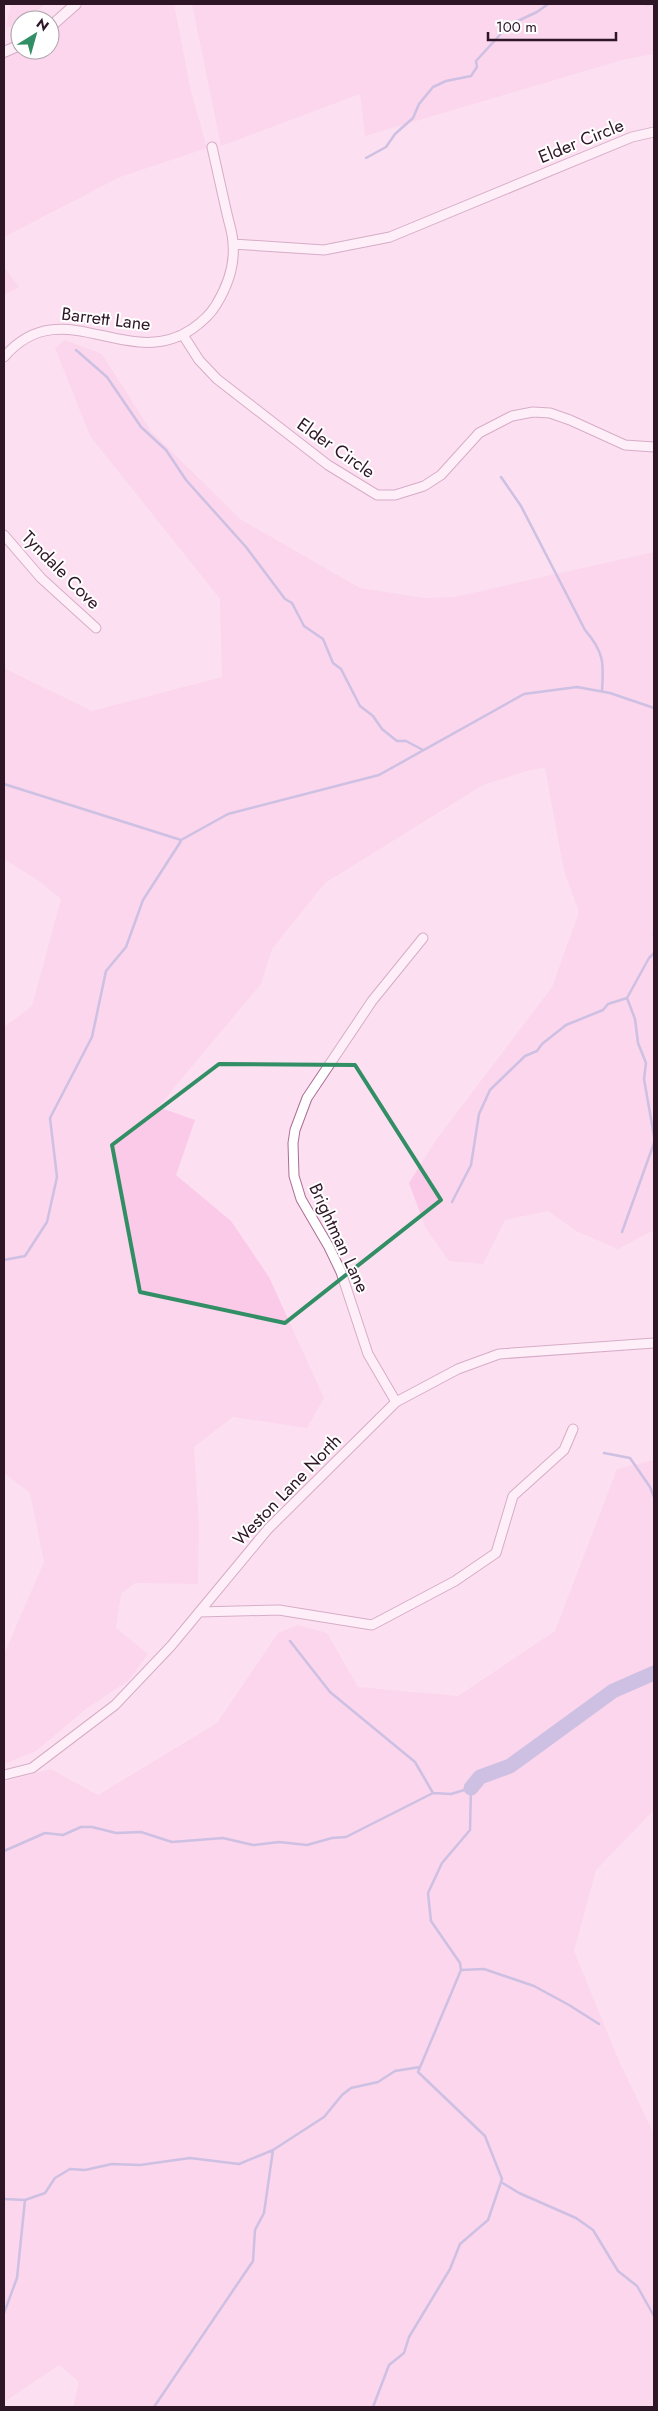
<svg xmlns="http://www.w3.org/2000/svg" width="658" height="2411" font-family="Jost,sans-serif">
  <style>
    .green { fill: #facae8 }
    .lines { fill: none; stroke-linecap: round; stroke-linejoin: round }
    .stream { stroke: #9599d2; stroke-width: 2.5 }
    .river { stroke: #9599d2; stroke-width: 15 }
    .minor-casing { stroke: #ab6d96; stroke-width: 11 }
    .tertiary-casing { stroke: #ab6d96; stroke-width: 12 }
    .minor { stroke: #fff; stroke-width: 9 }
    .tertiary { stroke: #fff; stroke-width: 10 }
    .marked { fill: none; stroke: #328e65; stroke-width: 4; stroke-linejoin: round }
    .labels { text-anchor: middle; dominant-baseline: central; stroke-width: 4; stroke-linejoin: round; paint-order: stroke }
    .street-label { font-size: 18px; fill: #2f1627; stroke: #fff }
  </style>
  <rect width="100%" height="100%" fill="#fce0f1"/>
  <path class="green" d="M11,4H45L27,20H20V23L6,28Z
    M85,4H174L191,91L207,148L120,177L4,237V57L25,50H50V35Z
    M192,4H654V54L626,59L365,136L360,94L221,146Z
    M4,267L19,287L4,295Z
    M65,340L102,354L151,431L240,519L360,588L425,598L454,597L654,552V1230L618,1249L576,1231L548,1211L505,1220L483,1264L449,1261L426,1229L409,1183L436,1140L552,987L579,912L564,871L545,768L530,770L483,785L325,883L272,949L261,984L158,1107L195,1120L176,1175L231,1221L269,1277L324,1398L307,1428L233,1417L194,1447L199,1524L198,1584L135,1583L121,1594L116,1628L148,1654L128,1681L86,1709L36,1751L4,1764V1654L44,1562L30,1493L4,1473V1027L32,1006L61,899L39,881L4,859V668L92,711L222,677L220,599L90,436L55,348Z
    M654,1460V1810L596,1870L574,1951L619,2061L654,2134V2407H73L79,2382L59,2365L4,2402V1782L51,1769L98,1795L217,1723L278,1633L298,1625L327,1633L358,1687L458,1696L555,1631L617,1469Z"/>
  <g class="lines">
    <path class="stream" d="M646,4H649
      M366,158L386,147L395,134L413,118L419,104L433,87L446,81L471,76L477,67L476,61L509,25L537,12L548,4
      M76,350L107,377L141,427L166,450L186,480L246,547L285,599L292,603L304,626L323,639L333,663L341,669L360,706L373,716L382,729L397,741H406L423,750
      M501,477L521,506L585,630C604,652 604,663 602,691
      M4,784L181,840L228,814L379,775L524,694L577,687L610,693L654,708
      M654,933V936
      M654,953L649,958L627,998L635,1019L638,1043L646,1063L644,1079L654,1136
      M452,1202L471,1165L479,1114L490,1090L525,1056L537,1051L542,1044L566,1025L603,1010L608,1004L627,998
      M622,1232L654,1143
      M4,1260L25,1256L47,1222L57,1177L50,1118L92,1037L106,971L126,947L143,900L181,841
      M604,1453L630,1458L650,1487L654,1497
      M290,1641L330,1692L415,1762L433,1793
      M4,1851L45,1833L63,1835L81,1827H92L116,1833L141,1832L172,1842L223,1838L253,1845L279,1842L307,1845L332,1838L346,1837L433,1793L451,1794L471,1788L470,1830L442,1863L428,1893L431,1921L460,1963L461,1970L418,2072L485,2136L502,2179L488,2220L460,2244L450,2269L409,2337L404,2353L389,2365L373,2407
      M461,1970L484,1969L534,1986L569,2005L599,2024
      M501,2182L519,2193L576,2218L593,2230L618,2271L637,2286L654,2316
      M4,2199L25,2200
      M4,2313L17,2278L25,2200L45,2193L55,2178L70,2169L85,2170L112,2164L140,2165L190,2158L239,2164L273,2150L324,2117L342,2095L351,2088L378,2082L395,2071L420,2067
      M154,2407L253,2261L255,2230L264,2213L273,2150"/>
    <path class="river" d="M471,1788L480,1777L510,1766L613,1691L654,1673"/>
    <defs>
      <path id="minor" d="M233,244L324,250L390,237L632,137L654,132
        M183,335L199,360L217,379L328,465L377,495H395L424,486L441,475L479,433L512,416L533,412L550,413L570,420L625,445L654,447
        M4,357C62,289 127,373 192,329C202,322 210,315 216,305C227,287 235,266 233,244C233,234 229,223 227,214C222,192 217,169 212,147
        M4,535L41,578L96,628
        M396,1402L368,1354L341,1272L329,1247L301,1199L294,1176L293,1143L295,1130L307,1098L372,1001L423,938
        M199,1612L279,1610L372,1625L455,1581L496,1553L513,1496L564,1450L573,1429
        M4,1775L32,1768L115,1705L171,1646L268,1529L396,1402L458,1369L499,1354L654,1343"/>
      <path id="tertiary" d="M50,27L76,4
        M4,52L20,45"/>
    </defs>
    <use href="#minor" class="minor-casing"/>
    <use href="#tertiary" class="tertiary-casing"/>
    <use href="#minor" class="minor"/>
    <use href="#tertiary" class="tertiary"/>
  </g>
  <path d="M0 0H658V2411H0ZM219,1064L355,1065L441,1200L285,1323L140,1292L112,1145Z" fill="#fce0f1" fill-opacity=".55" fill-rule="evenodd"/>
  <path class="marked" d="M219,1064L355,1065L441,1200L285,1323L140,1292L112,1145Z"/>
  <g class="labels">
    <g class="street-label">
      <text transform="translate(581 141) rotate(-22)">Elder Circle</text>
      <text transform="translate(106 319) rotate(7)">Barrett Lane</text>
      <text transform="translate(336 448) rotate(35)">Elder Circle</text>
      <text transform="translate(61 570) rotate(45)">Tyndale Cove</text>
      <text transform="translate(339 1238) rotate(65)">Brightman Lane</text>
      <text transform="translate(287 1490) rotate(-46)">Weston Lane North</text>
    </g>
  </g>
  <rect width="658" height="2411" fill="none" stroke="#2f1627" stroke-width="10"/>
  <g transform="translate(35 35) rotate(37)"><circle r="24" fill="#ffffff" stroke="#aca2a9"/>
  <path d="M0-4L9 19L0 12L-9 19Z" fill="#328e65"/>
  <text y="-8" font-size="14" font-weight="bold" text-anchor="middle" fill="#2f1627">N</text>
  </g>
  <path d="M488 32v8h128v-8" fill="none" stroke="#2f1627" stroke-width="2.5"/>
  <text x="496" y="32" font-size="15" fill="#2f1627" stroke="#ffffff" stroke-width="4" paint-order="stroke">100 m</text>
</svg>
